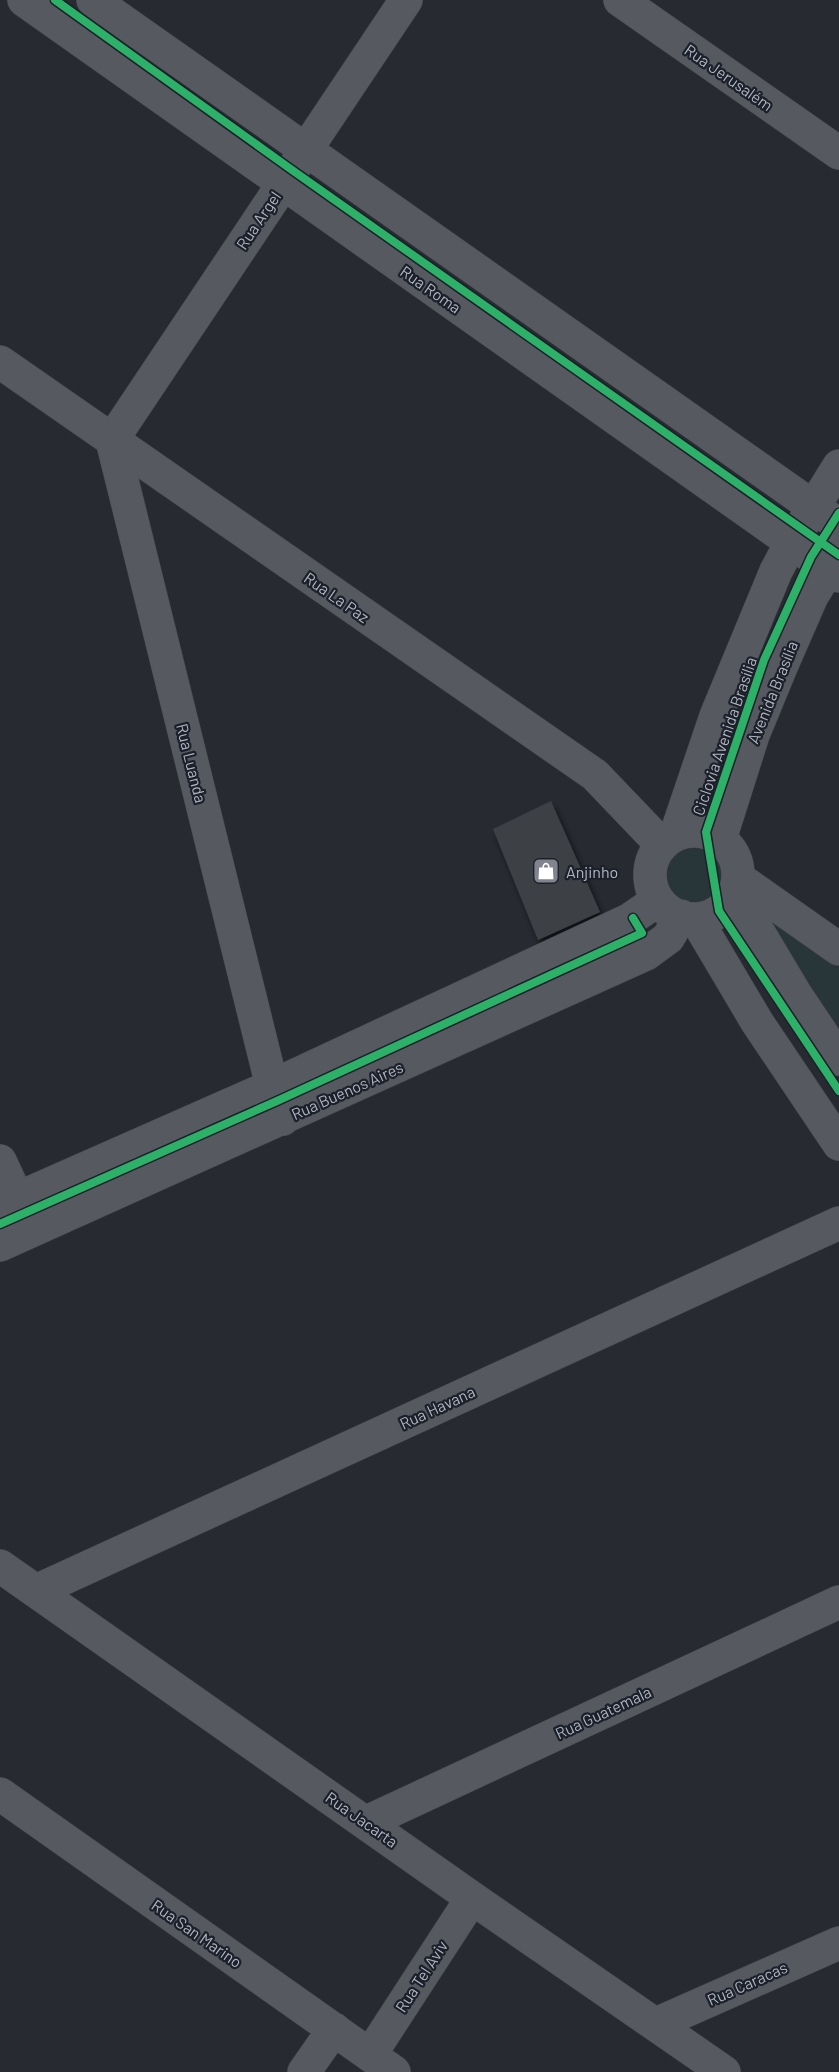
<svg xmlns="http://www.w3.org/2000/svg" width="839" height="2072" font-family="Barlow,sans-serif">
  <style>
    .green { fill: #293639 }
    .building { fill: #3d4045; filter: url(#shadow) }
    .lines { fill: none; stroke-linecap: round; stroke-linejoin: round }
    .minor-casing { stroke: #44464c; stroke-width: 34 }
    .minor { stroke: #56595f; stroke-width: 33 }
    .cycleway-casing { stroke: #1c202a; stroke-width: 11 }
    .cycleway { stroke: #2db169; stroke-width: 8 }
    .labels { text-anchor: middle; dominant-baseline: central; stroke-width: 4.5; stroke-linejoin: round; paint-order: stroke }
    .street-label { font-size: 16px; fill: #b1b5c2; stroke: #1c202a }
    .poi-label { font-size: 16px; fill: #b1b5c2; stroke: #1c202a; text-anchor: start }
  </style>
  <defs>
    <filter id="shadow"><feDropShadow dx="3.5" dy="6" stdDeviation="3" flood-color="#0009"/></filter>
  </defs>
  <rect width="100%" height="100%" fill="#272a31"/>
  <path class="green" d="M667 875a27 27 0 1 1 54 0a27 27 0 1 1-54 0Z
    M764,916L839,967V1029Z"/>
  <path class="building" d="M551,801L600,912L538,940L493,829Z"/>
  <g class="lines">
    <defs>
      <path id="minor" d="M24,0L839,576
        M93,0L839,525
        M620,0L839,153
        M0,362L595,775L662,845
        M650 875a44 44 0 1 1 88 0a44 44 0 1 1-88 0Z
        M676,834L716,716L776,571L791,543L839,466
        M720,839L753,735L781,667L812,596L839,552
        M738,878L839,949
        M735,893L796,995L839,1059
        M696,919L757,1022L839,1144
        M283,1119L272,1086L112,440L406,0
        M0,1161L26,1217
        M0,1206L272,1086L629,920L658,900
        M0,1245L646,954L668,938L681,916
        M0,1566L472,1898L724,2072
        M36,1591L839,1223
        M0,1794L394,2072
        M367,1822L839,1602
        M656,2024L839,1943
        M370,2055L472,1898
        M304,2072L334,2029"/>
    </defs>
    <use href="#minor" class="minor-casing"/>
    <use href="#minor" class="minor"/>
    <defs>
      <path id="cycleway" d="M55,0L292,170L839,555
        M839,513L811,557L764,660L706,832L719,911L839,1091
        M0,1224L277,1101L642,933L633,918"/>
    </defs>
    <use href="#cycleway" class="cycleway-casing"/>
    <use href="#cycleway" class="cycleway"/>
  </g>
  <defs>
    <symbol id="shop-square" viewBox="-11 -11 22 22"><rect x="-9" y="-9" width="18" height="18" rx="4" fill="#81848f" stroke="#1c202a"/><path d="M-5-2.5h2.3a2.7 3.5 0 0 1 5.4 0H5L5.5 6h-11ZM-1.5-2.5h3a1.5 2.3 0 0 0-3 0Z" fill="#fff"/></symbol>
  </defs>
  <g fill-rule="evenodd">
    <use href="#shop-square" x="531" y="856" width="30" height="30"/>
  </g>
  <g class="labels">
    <g class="street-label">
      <text transform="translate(729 77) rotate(35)">Rua Jerusalém</text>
      <text transform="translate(258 220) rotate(-56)">Rua Argel</text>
      <text transform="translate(431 289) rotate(35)">Rua Roma</text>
      <text transform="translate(337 597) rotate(35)">Rua La Paz</text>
      <text transform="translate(772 692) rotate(-68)">Avenida Brasília</text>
      <text transform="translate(724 736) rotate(-71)">Ciclovia Avenida Brasília</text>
      <text transform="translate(192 763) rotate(76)">Rua Luanda</text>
      <text transform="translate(347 1090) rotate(-24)">Rua Buenos Aires</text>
      <text transform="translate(437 1407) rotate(-25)">Rua Havana</text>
      <text transform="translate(603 1712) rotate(-25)">Rua Guatemala</text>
      <text transform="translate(362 1819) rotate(35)">Rua Jacarta</text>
      <text transform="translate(197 1933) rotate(35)">Rua San Marino</text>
      <text transform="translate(421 1976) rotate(-57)">Rua Tel Aviv</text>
      <text transform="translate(747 1983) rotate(-24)">Rua Caracas</text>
    </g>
    <g class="poi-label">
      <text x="566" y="871">Anjinho</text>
    </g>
  </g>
</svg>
